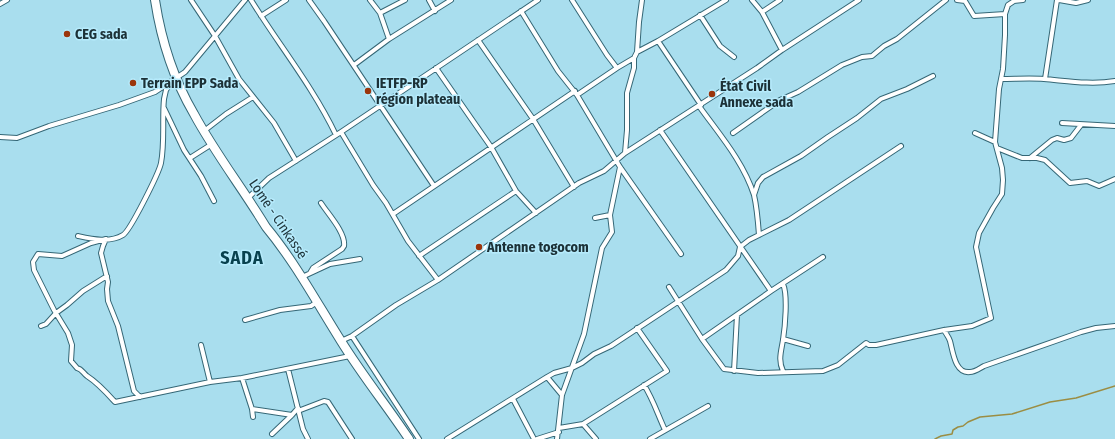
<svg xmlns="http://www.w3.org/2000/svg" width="1115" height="439" font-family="'Fira Sans Condensed',sans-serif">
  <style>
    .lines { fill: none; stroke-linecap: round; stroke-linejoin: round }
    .stream { stroke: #9b8d43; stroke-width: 1.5 }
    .street-casing { stroke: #356776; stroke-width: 6 }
    .highway-casing { stroke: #356776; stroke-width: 10 }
    .street { stroke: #fff; stroke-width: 4 }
    .highway { stroke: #fff; stroke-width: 8 }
    .poi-dot { fill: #9b350b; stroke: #b6ebfc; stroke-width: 1.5 }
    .labels { text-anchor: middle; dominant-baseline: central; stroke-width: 3; stroke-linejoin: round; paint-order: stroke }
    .poi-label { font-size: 14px; font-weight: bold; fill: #1c3137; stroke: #b6ebfc; text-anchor: start }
    .street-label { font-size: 14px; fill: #1c3137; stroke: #b6ebfc }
    .district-label { font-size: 18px; font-weight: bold; letter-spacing: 1px; fill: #08414e; stroke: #b6ebfc }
  </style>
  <rect width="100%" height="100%" fill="#a9deee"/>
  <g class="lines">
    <path class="stream" d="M935,439L941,436L952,434L953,430L958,427L963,426L968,422L980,417L1012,414L1050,402L1076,398L1115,386"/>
    <defs>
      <path id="street" d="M191,0L215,36L239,79L274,123L296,161
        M251,0C279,45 313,87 336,135
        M309,0L324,21L434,186
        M370,0L380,13L389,39
        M429,0L435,11
        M572,0L607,55L617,68L634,58
        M752,0L762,12L782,50
        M957,0L965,1L974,16L1005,14L1008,5L1014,1L1023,0
        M1059,0L1076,3L1088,0
        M0,4L7,0
        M521,11L558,71L577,95L620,167L681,254
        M762,12L780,0
        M380,13L405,0
        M700,15L720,46L734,57
        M261,16L286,0
        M478,40L533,119L574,187
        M658,41L701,105
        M637,52L658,41L726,0
        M354,65L389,39L451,0
        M436,68L491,147L516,191L536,213
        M1001,79C1015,79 1030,78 1044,79C1068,81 1091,85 1115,81
        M1045,79L1057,0
        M577,95L617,68
        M699,106C719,134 743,161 754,195C757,208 758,221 759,235
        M164,108L184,150L201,176L214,201
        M1062,123L1115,126
        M660,130L771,291
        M204,131L226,114L253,97
        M341,132L373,185L386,203L408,241L438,280
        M733,133L780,100L798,92L842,65L862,57L872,56L884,46L897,39L946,0
        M975,133L995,142
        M0,137L17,138L49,126L119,105L155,92L185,72L245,0
        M997,148L1022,158H1037L1045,160L1070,183L1087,181L1099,186L1115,179
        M625,153L757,68L782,50L859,0
        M190,158L212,144
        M1030,158L1052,140L1057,138L1064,140L1071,138L1081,125
        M754,195L758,183L763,177L801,156L828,137L857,118L881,99L907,89L933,76
        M248,198L269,178L341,132L538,0
        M393,214L575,91
        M595,218L610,215
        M78,236C92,239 110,243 123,235C130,231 159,173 161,163C165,142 162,119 164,99L166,90L173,80
        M106,239L91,243L62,256L38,254L33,262L34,270L54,310L68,333L72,345L71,361L77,368C82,369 83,373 87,376C98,383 106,392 115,402L210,382L242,378L350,356
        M106,239L103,246L101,253L108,282L107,289L108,301L118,326L134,391L140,397
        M419,256L516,191
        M310,273L313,268L342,249L344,246C346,233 328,214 321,203
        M302,277L330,264L360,259
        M669,287L702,339L724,369L758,373L823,371L838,365L866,343L869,345H876L944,330L972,326L991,318L976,247L979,233L993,208L1002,194L1003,180L1002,168L995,142L999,89L1003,69L1005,35V14
        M245,320L280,310L311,306L317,302
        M41,326L46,324L56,313L67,305L83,291L107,276
        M944,330C946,334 949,337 950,341C953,352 955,374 970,372C975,372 980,368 984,366L1081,332L1096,328L1115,326
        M352,336L419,439
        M702,339L771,291L823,257
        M783,339L808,346
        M341,341L352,336L396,305L438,280L579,183L604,171L625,153L627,130V93L634,68V58L637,52L639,22L642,0
        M201,345L210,382
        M288,369L303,429L308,439
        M734,371L737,315
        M783,371C778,360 781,352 783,340C785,327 788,295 783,284
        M547,377L562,395
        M242,378L252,409L253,417
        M644,385C653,399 658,415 665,430
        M513,399L534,439
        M252,409L292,415
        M298,411L324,401L328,402L352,439
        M583,424L596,439
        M559,428L583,424L667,371L637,328
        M272,434L292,415L298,408
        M447,439L547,377L554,373L572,368L582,363L594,354L611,346L726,270L738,256L740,247L749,240L789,220L901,146
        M537,439L559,432
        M557,439L562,395L584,334L602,248L612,232L610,215L620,167
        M650,439L708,406"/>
      <path id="highway" d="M155,0C161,39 174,80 194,114C215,153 243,189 266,227C295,262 317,303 341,341C362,375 387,406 409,439"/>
    </defs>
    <use href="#street" class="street-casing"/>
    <use href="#highway" class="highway-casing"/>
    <use href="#street" class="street"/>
    <use href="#highway" class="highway"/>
  </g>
  <g class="poi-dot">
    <circle cx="67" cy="34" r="4"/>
    <circle cx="133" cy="83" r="4"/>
    <circle cx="368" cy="91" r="4"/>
    <circle cx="712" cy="94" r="4"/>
    <circle cx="479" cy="247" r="4"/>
  </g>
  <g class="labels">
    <g class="poi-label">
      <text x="75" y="34">CEG sada</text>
      <text x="141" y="83">Terrain EPP Sada</text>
      <text x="376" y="83">IETFP-RP<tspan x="376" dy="16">région plateau</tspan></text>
      <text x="720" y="86">État Civil<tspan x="720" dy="16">Annexe sada</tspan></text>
      <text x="487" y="247">Antenne togocom</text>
    </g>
    <g class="street-label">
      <text transform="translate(278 219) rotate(56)">Lomé - Cinkassé</text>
    </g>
    <g class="district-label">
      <text x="242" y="258">SADA</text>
    </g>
  </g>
</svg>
